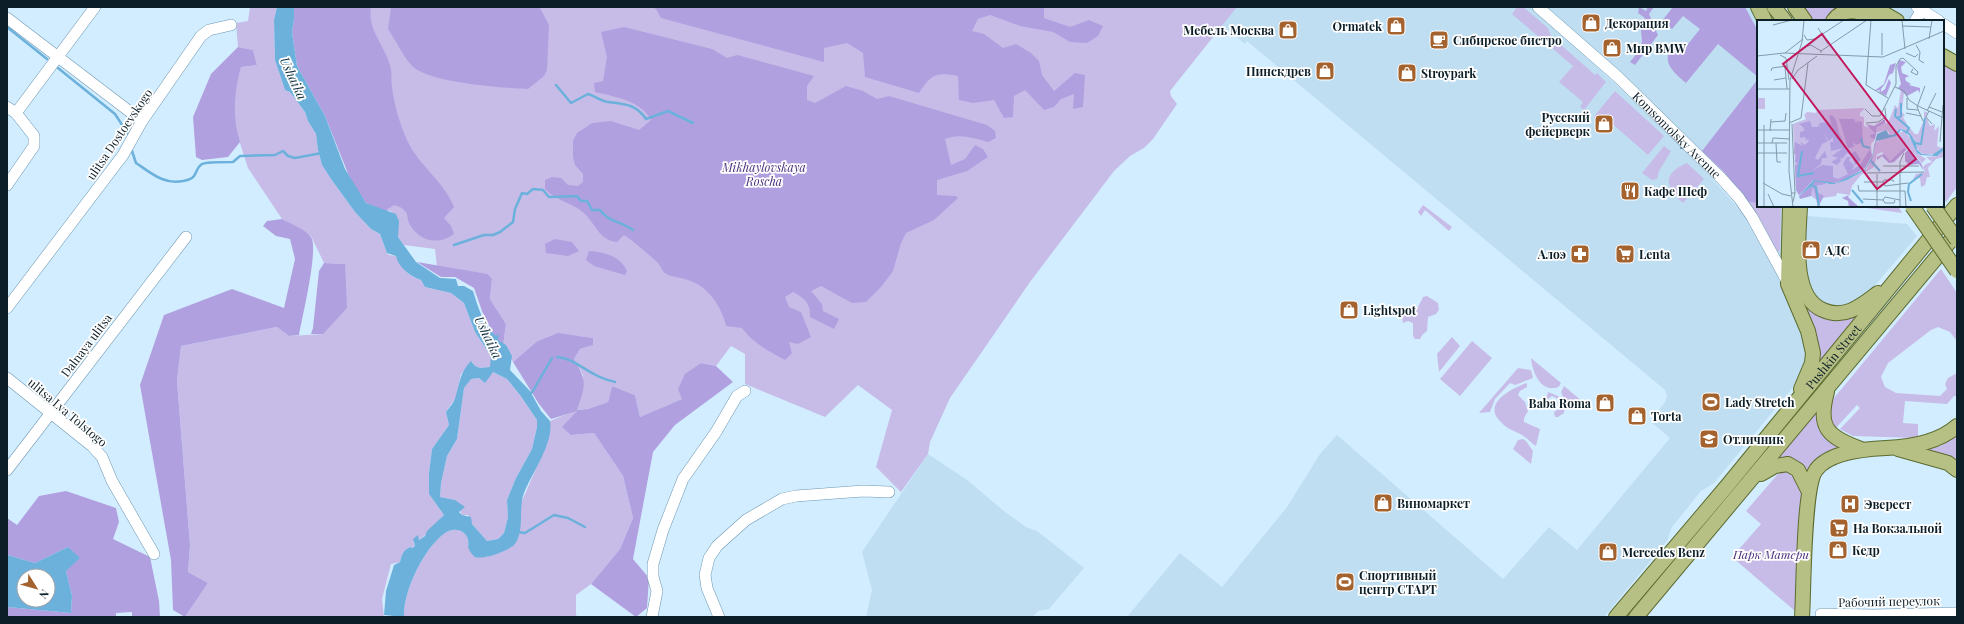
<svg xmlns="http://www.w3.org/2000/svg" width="1964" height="624" font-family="'Playfair Display',serif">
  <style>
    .built { fill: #bfdef2 }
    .green { fill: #c7bce8 }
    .forest { fill: #b1a0e0 }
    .water { fill: #6bb1db; fill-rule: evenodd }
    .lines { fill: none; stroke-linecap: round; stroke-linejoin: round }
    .stream { stroke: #6bb1db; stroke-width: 2.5 }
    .minor-casing { stroke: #6c97b2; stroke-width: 12 }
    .major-casing { stroke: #5b6b2e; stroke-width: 16 }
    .minor { stroke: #fff; stroke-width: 11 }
    .major { stroke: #b6bf84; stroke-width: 14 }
    .major-bridge-casing { stroke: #5b6b2e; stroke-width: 16; stroke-linecap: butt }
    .major-bridge { stroke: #b6bf84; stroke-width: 14 }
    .labels { text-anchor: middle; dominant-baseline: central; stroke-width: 3.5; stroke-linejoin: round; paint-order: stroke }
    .poi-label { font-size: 12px; font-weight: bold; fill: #0c1e28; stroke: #fff; text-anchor: start }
    .street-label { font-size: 12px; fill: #0c1e28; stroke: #fff }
    .park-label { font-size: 12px; font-style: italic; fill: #4b317c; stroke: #fff }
    .water-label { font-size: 13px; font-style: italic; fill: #0d2d3e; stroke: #fff }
    .inset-river { fill: none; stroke: #6bb1db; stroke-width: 2 }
    .inset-road { fill: none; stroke: #839aa9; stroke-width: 1 }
    .view { fill: #c2185b; fill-opacity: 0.15; stroke: #c2185b; stroke-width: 2 }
    .inset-edge { fill: none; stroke: #0c1e28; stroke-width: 2 }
  </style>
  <rect width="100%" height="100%" fill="#d2edff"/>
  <path class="built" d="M1237,7H1531L1622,90L1696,161L1741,211L1754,229L1784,288L1806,343V360L1797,381L1790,391L1714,483L1701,491L1672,527L1667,541L1604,617H1127L1180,553L1222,587L1287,507L1320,454L1337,435L1503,579L1549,527L1577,550L1670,438L1650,421L1665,402L1667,396L1665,390L1247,41L1245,44L1222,25Z
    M1546,7H1752L1758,21V206H1784L1781,261L1755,212L1743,195L1723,171Z
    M1885,7H1920L1909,21Z
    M1808,216L1907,224L1917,236L1872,289L1847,308L1829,309L1806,288L1804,220Z
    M928,454L967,480L1005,512L1026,527L1037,531L1084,568L1049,609L1038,611L1033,617H866L872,590L862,552Z"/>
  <path class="green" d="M250,7H277L274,20L275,60L285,90L290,92L305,112L308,121L316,134L318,150L322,165L331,179L355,212L371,229L380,234L387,253L389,255L396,256C400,267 409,277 421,280L425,287L451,293L464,303L475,332L491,356V367L480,368L474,366L473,362L461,374L456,397L446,412L449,425L432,449L429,473V494L444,515C435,524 424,540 413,542L415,545L412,548L410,547C402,551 402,555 400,562L391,564L382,599L384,617H185L208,583L188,572L190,545L177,381L181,346L277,327L289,336L323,334L345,264L324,263L311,236L282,219L248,168L237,134L233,107L236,84L241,67L257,65L253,50L238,47L236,23L248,21Z
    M294,7H1237L1170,91L1171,96L1177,104L1153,139L1144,148L1130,156L1114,171L1030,282L950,398L930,442L928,454L901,492L876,467L892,410L858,385L825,417L745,384V354L731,346L716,366L701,363L682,399L640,417L635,395L612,386L608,402L588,409L577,410L571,435L594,433L623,476L633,518L620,549L591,584L576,595V615L578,617H404C403,591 424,548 445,533C457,525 471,533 468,547C476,564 494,555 508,549L519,531L521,503L546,446L550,421L577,410L583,375L574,359L580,349L592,345V338L579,336L536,342L513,362L503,346L506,324L490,299L492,279L488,274L437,267L435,249L404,245L398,237V230L391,211H385Z
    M1517,7H1523L1548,28L1551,36L1595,75L1597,73L1606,82L1584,110L1580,107L1583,102L1559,82L1573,66L1512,14Z
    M1804,7H1859L1830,21H1813Z
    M1943,62L1957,69V187L1946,202L1943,197Z
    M1615,91L1664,136L1648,155L1602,115L1597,121L1594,117L1596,114Z
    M1664,146L1671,151L1670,153L1659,171L1657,179L1652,180L1642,173Z
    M1687,163L1704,179L1683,203C1665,188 1662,173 1687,163Z
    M1749,202L1758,203V206H1781L1780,250L1778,252Z
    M1423,205L1452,227L1449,231L1425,210L1421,216L1418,212Z
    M1848,206H1898L1902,213L1853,206Z
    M1941,269L1957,293V341L1950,332L1938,327L1931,330L1888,363L1881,377L1885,387L1896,393L1940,396L1947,389L1945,384L1948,378L1957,373V396H1954L1947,404L1905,401L1903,423L1918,424V438L1853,436L1840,429L1860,408L1857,405L1835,429C1827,419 1829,408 1834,398Z
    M1427,296L1438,303L1439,310L1436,314L1428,317L1427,331L1423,334L1420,339H1415L1413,336V323L1408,321L1403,323L1401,311H1416L1423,297Z
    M1800,299L1815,313L1825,317L1859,313L1818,363Z
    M1452,337L1460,346L1439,372L1437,354Z
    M1472,341L1492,358L1460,396L1440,379Z
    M1531,358L1561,383C1559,387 1558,388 1554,388C1539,390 1532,370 1531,358Z
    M1518,368L1531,370L1533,378L1515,385L1510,383L1495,399L1490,412L1479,413Z
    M493,372L507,379L520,395L537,420V427L532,449L516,478L507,500L508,517L504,533L498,539L487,541L472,524L468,515H462L455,500L440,497L441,483L447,456L457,439L464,387L471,379L479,378L483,381Z
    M1527,383V387L1520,391L1518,395L1525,402L1528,411L1524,418V422L1540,429L1536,446C1532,444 1527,438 1522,435C1515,431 1507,429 1501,422C1481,404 1512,388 1527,383Z
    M1564,386L1582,401C1574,403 1564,402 1561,392Z
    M1548,392L1558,396L1565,404L1564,413L1558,417H1555L1554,412L1560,408L1558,399L1552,396L1545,401L1548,403H1543V396H1547Z
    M1818,408L1819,425L1843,448C1826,450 1815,455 1809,472L1775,460Z
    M1957,435V464L1918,451L1941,446Z
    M1523,439L1526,441L1533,451L1531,464L1513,449L1518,440Z
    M1783,471L1788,472L1802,486L1795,611L1732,557L1761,524L1746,511L1777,475Z"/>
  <path class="forest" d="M294,7H371C367,31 386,46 391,69C392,75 391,81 392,87C394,104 400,125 407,140C418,165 444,181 454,207L444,218L451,226L454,234C438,246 418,241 409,223C407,219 408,214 405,211C401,207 398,206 394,205L385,211L366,203L351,181L325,116L297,66L292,32L294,19Z
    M391,7L540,8L549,25L547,70L544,76L528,89C504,88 429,83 412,66C403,56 396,41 388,29Z
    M651,7H1044V18L1070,27L1089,20L1103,26L1098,36L1087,43L1070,42L1053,32L1020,26L990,15L978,19L972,31L984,34L1003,48L1016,44L1031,53L1039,61L1042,75L1054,91L1075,73L1085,75L1083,107L1073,109L1074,94L1061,99L1054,107L1044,110L1025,90L1014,96L1013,117L1004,118L994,100L973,103L959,100L958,76C936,72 931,74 919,93L865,77L863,53L847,43L824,48V62L661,18L656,9Z
    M1639,7L1646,11L1648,7H1654L1649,14L1658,35L1635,65L1630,62C1634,57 1639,52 1641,46C1644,35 1637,30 1645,18L1638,13Z
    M1673,7H1745L1758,31V77L1718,44L1686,83C1671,71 1659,59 1676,42L1684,49L1700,29L1683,16L1672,29L1661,22Z
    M624,27L712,49L727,58L737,55L814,76L807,86V100L815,103L846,86L863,91L877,99L889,96L987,125L995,131L996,138L988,142C974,138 959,133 945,139L951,165L965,159L975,145L983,149L988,157L967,171L937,180V195L956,196L958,198L934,220L906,233L901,243L893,271L881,287L866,302L852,303L821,286L811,291L822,304L823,311L839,319L834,329L810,317C811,303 804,298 793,292L785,297L789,307L801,312L811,337L798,344L789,342L792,353L785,360C768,351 753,343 742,328L726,326C722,307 708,286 688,280C680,277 672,278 665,273C661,270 661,266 658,263C647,253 636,243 624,235L617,242C597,240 595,220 580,210C569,202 555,200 545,189V180L552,177L561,178L568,185L578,186L583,182V174L575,165L573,157V141L577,133L592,123L611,121L639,130L651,120C641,101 616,97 595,92L594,83L603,81L607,57L601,32Z
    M238,47L253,50L257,65L241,67C234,92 232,117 240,142L228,157L202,160L196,157L193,117L211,74Z
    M1758,79V203L1749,202L1723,171L1702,151Z
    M282,219C291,224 305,229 311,237C319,248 302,318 299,335L289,336L277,327L181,346L177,381L190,545L188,572L208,583L185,617L173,610L171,560L140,385L164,315L232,289L284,308L295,259L290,239L276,236L263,226L267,221Z
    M555,239L572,242L579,251L568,256L546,253L545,244Z
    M589,251C605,252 620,256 627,271L625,275L594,266L586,260Z
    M417,262L488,274L492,279L490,299L506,324L503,346L498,344L482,311L474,288L455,277H441Z
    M324,263L345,264L347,308L323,334H311L313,328L319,271Z
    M558,333L593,338V345L580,349L574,359C588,383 585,385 577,410L588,409L608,402L612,386L635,395L640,417L682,399L678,389L685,374L701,363L716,366L733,382L675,425L653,452L633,559L649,578L647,608L636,617L591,584L620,549L633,518L623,476L594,433L571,435L562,427L577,411L551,419L539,404L513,362L536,342Z
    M66,491L116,508L119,522L113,539L150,557L159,601L160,617H132V612L116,613V617H7V607L71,613L72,596L66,571L68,547L35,563L7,555V518L17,525L39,496Z"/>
  <path class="water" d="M277,7H294V19L292,32L297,66L325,116L345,169L366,203L396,214L399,221L398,237L416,262L440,278L456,279L458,286H464L473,291C478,307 483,325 496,336L499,334L498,340L506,345L512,356L510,370L530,391L541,411L550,421C554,443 532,473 524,493C518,508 525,530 515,544C509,551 483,560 475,557C472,555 469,550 468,547C471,533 457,525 445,533C424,548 403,591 404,617L384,615L386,591L394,565L400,562C402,555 402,551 410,547L412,548L415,546L413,539L418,535L419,540L425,536L427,531L444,515L429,494V473L432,449L449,425L446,412C450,407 455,401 456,395C460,382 460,372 471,361L475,366L480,368L490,367L491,356L475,332L464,303L451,293L425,287L421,280C411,277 398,267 396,256L387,253L380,234L371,229L355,212L331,179L322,165L318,150L316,134L308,121L305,112L290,92L285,90L275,60L274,20ZM493,372L507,379L520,395L537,420V427L532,449L516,478L507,500L508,517L504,533L498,539L487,541L472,524L471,517L462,515L459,512L465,507L455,500L440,497L441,483L447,456L457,439L464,388L471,379L479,378L485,383Z
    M68,547L80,558L66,571L72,596L71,613L7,607V555L35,563ZM24,576H48V600H24Z"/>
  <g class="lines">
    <path class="stream" d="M7,27L47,59
      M58,68L115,114L128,134
      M556,85L571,103L588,94C595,96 601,101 608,102C624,104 636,104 646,119L668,111L693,123
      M132,151L136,163C151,173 164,185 183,181C187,180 191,180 194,176C197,172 197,167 202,164C206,162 227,162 233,162L240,156L275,155L283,151L288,156L295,158L322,153
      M454,245L484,235H493L500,232L513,222L515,209L522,193L527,194L533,189L543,190L549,197L577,196L581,201H587L592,210H600C608,222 621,221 633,230
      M557,357C572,358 582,368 594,374C600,378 608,380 615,382
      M529,395L533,391L552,358
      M518,532L525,533L554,515L568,518L585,527"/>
    <defs>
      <g id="minor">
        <path id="s1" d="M1538,7L1618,77L1721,178L1739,198L1752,217L1788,283"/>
        <path d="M1917,7L1939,21"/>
        <path d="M7,18L142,121"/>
        <path d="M1915,21L1924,7"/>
        <path d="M1943,24L1957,33"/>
        <path d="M7,107L16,113L95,7"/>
        <path d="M7,185L34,146V136L16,113"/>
        <path d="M7,308L123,155L142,121L201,36L209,30L231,25"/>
        <path d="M7,378L92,446L102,457L112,481L154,554"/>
        <path d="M7,470L186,237"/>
        <path d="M1821,614L1874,615L1957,613"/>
        <path d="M652,617L657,591L653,577V564L663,530L683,479L716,432L737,396L745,391"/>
        <path d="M719,617L707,588L705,575L709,558L717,546L746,520L782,499L796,496L863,491L889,492"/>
      </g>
      <g id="major">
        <path d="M1758,7L1765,21"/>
        <path d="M1774,7L1785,21"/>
        <path d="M1795,7L1805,21"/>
        <path d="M1873,7L1897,21"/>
        <path d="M1833,21C1845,4 1865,13 1880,21"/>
        <path d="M1943,56L1957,64"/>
        <path d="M1790,206L1788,284L1808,331L1813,353L1812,363L1801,389"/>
        <path d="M1800,206C1799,235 1790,297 1823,310C1845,320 1862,305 1878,293"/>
        <path d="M1827,392C1817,428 1828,437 1861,449"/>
        <path d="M1898,449L1948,463L1957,470"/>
        <path d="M1761,474L1775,466L1788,464L1798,470L1808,490"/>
        <path id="s2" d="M1616,617L1727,486L1957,205"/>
        <path d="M1636,617L1957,233"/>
        <path d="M1802,617C1804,590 1803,487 1816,470C1829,452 1865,449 1886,448C1911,447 1938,443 1957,426"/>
      </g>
    </defs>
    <use href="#minor" class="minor-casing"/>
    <use href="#major" class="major-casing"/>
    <use href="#minor" class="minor"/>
    <use href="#major" class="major"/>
    <defs>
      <path id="major-bridge" d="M1912,206L1957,271
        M1933,206L1957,240"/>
    </defs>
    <use href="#major-bridge" class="major-bridge-casing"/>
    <use href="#major-bridge" class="major-bridge"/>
  </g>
  <defs>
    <symbol id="shop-square" viewBox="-11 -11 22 22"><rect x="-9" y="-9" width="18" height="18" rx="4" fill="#a4622e" stroke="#fff"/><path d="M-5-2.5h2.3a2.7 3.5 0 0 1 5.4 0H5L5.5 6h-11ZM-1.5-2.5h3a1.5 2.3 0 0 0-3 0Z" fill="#fff"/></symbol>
    <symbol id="cafe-square" viewBox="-11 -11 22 22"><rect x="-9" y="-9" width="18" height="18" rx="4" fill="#a4622e" stroke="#fff"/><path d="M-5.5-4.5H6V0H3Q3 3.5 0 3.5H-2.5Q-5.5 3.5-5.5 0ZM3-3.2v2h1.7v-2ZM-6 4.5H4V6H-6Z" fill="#fff"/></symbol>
    <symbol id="restaurant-square" viewBox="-11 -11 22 22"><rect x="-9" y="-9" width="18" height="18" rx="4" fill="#a4622e" stroke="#fff"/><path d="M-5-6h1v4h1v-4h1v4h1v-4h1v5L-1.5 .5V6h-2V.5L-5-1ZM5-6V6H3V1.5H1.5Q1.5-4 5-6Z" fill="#fff"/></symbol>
    <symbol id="pharmacy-square" viewBox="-11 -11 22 22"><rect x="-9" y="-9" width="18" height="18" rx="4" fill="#a4622e" stroke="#fff"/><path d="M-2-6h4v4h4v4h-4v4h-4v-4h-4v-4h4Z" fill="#fff"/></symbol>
    <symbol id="supermarket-square" viewBox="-11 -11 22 22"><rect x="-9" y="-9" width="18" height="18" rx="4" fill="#a4622e" stroke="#fff"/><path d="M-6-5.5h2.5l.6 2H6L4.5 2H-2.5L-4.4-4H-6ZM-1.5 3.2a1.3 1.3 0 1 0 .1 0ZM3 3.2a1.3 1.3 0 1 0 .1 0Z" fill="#fff"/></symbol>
    <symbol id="stadium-square" viewBox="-11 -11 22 22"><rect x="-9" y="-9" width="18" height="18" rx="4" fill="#a4622e" stroke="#fff"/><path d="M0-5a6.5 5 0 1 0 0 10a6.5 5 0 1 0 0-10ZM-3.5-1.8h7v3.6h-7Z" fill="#fff"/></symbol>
    <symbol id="school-square" viewBox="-11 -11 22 22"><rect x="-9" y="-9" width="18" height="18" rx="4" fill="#a4622e" stroke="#fff"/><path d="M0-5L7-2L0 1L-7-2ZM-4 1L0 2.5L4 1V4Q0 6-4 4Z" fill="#fff"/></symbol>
    <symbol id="hospital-square" viewBox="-11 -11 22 22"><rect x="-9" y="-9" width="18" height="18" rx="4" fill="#a4622e" stroke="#fff"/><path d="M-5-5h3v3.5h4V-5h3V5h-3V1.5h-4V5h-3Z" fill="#fff"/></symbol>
  </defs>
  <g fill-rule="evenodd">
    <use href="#shop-square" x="1580" y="12" width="22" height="22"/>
    <use href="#shop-square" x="1385" y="15" width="22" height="22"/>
    <use href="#shop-square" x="1277" y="19" width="22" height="22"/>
    <use href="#cafe-square" x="1428" y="29" width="22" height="22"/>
    <use href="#shop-square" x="1601" y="37" width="22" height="22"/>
    <use href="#shop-square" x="1314" y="60" width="22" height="22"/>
    <use href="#shop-square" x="1396" y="62" width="22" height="22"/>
    <use href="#shop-square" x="1593" y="113" width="22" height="22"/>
    <use href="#restaurant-square" x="1619" y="180" width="22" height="22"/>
    <use href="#shop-square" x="1800" y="239" width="22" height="22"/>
    <use href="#pharmacy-square" x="1569" y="243" width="22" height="22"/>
    <use href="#supermarket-square" x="1614" y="243" width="22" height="22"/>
    <use href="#shop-square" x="1338" y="299" width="22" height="22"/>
    <use href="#stadium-square" x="1700" y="391" width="22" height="22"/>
    <use href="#shop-square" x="1594" y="392" width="22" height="22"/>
    <use href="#shop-square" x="1626" y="405" width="22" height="22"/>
    <use href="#school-square" x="1698" y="428" width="22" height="22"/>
    <use href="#shop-square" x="1372" y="492" width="22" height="22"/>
    <use href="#hospital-square" x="1839" y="493" width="22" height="22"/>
    <use href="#supermarket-square" x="1828" y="517" width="22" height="22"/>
    <use href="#shop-square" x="1827" y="539" width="22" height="22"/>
    <use href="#shop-square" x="1597" y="541" width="22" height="22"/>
    <use href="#stadium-square" x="1334" y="571" width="22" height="22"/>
  </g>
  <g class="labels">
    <g class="poi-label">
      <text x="1605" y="23">Декорация</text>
      <text x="1382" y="26" text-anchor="end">Ormatek</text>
      <text x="1274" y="30" text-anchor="end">Мебель Москва</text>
      <text x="1453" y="40">Сибирское бистро</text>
      <text x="1626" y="48">Мир BMW</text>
      <text x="1311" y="71" text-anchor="end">Пинскдрев</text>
      <text x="1421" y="73">Stroypark</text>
      <text x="1590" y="117" text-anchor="end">Русский<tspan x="1590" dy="14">фейерверк</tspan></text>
      <text x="1644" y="191">Кафе Шеф</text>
      <text x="1825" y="250">АДС</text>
      <text x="1566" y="254" text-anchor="end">Алоэ</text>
      <text x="1639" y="254">Lenta</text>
      <text x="1363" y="310">Lightspot</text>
      <text x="1725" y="402">Lady Stretch</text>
      <text x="1591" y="403" text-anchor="end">Baba Roma</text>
      <text x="1651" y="416">Torta</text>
      <text x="1723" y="439">Отличник</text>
      <text x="1397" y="503">Виномаркет</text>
      <text x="1864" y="504">Эверест</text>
      <text x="1853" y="528">На Вокзальной</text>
      <text x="1852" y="550">Кедр</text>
      <text x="1622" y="552">Mercedes Benz</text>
      <text x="1359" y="575">Спортивный<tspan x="1359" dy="14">центр СТАРТ</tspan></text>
    </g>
    <g class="street-label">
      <text transform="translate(119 134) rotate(-56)">ulitsa Dostoevskogo</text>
      <text stroke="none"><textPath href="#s1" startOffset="189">Komsomolsky Avenue</textPath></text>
      <text transform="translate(86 345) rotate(-53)">Dalnaya ulitsa</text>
      <text stroke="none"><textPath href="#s2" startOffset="339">Pushkin Street</textPath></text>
      <text transform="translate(68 412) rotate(40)">ulitsa Lva Tolstogo</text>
      <text transform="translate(1889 601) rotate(-1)">Рабочий переулок</text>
    </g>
    <g class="park-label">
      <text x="764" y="167">Mikhaylovskaya<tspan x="764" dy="14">Roscha</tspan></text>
      <text x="1771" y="554">Парк Матери</text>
    </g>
    <g class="water-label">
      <text transform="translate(294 78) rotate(65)">Ushaika</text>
      <text transform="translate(489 337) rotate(64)">Ushaika</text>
    </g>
  </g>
  <g transform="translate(1757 20)">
    <rect width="187" height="187" fill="#d2edff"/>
    <path d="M144,70L147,72L145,92L148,95L146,97L151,106L158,114H161L167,100V91L171,93L169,96L173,106L178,104L177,111L182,106L180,126L185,128L187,126L186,129L177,134L168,135L161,131L157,119L147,110L143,109L136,115H132V112L129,110L118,113L114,115L118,119L114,124L115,136L90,159L74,164L90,160L110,149L117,132V125L119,121L120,122L122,121L119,119L121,115L129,111L130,117L123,120L147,111L156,121L160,133L169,139L165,143L152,128H147L133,141L125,132L120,134L117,147L104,155L95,166L93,175L80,173L79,176L65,178L61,170L58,171L60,180L54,176L55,166L58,170L59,166L71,164L61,160L42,175L39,170L36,104L49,99L47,95L50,92L59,93L60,90L108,88L103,93V96L107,97V106L115,108L118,113L122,104L131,103L138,85L141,88ZM1,78H8V89H1ZM187,130V137L179,139L171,148L173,157H170L168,165L164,167L163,158L156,159L159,154L168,152L166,147L169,144L175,142L169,137L180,136Z" fill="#c7bce8"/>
    <path d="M142,40L149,42L144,47L145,53L152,56L148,58L149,61L154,64L152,65L163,68V73L161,70L150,76L141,68L144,64L140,47ZM139,43L136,53L132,55L128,64L124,69V72L128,69L132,59L134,63L129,76L122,72L123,70L117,71L127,64L133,45ZM75,95L79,100L82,113L92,134L90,133L85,139L83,137L84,141L80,145L74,142L81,138L75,136L86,128L74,131L73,122H76V117L72,121L67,113L71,121L65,124L60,134L47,128L43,122L48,125L52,121L51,119L49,121L48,117L43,118V112L47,111V108L42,104L53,101L55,107H61V104L64,109L62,103L71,102L69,98L75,106L72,96ZM82,99H97L99,103L101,100V105L102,101L105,102L106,125L103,123L99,125L96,122L97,127L91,128ZM128,99V103L120,107L118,119L114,118L113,115L118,113L109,104L117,106ZM38,122L60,134L58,138L61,140L68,131L70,138H65L64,144L55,151L65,145L76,146V157L81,159L91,154L86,144L90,137H94L92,140L97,146L95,150L103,145L113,129L115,136L108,148L89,159L74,164L64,161L70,164L59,166L62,173L67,176L61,187L56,166L54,176L43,179L42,176L55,166L57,161H63L56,160L42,175L39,170L38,146L41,143L38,142L39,134H37ZM147,128L150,129L137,142L132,143L125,136L120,140V137L127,134L133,141ZM152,129L164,143L167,151L162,144L152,145L148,141V133ZM98,131L104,140L98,145L94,134ZM92,175L91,177L102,187H92L91,181L85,178Z" fill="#b1a0e0"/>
    <path d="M143,109L150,111L154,115L159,123L160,130L165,134L175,135L187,127V130L180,136L164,135L160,133L152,115L144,110L139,116L119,121L115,139L108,150L90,160L77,164H74L58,161L55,166L42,176L57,160L79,163L108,149L115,137L120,114L129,110L132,115H136Z" fill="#6bb1db"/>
    <path class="inset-river" d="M139,89L138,96L152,108L150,112M141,98L144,96V83M104,118L106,126L113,128M159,123L163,124H164L168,98M45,131L41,156L57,153M114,141L123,151M55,166L59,167L62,187M95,170L106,183M154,181L151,172L152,164L165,154"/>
    <path class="inset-road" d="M114,0L109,65L131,78M145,0L148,29M16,5L35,0M145,6L174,7M61,8L71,24M125,13V35M47,15L50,20L58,19L87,0M172,19L175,0M159,25L163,32L162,40L167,43M45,28L54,25L64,31V33M64,31L110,0M28,33L46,19M149,33L158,37L161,34M23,35L29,38L32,60M0,36L27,33L126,37L187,11M28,47L30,69M14,51L15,48L30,46M35,59L41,50L60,36M17,60L29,58M138,67L147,71L152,80L161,86L187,98M0,69H33M150,78V89L161,90M172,87L185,92M108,89L115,96H123L139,64V46L143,39L146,38L161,52L160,55L154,52L156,49M170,91L179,73M172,91L169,97L175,104M149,93L164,96M166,101L160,87L168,66M14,102L28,101L29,93M32,103L44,98L51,43M109,103L121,102L129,97L128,88M35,104L38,173M0,110H33M13,111L14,99M183,122L186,85M0,123H30M15,123L16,118L33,119M19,123L20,142H24M0,133H30M126,146H162M110,153L167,152M120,154V187M107,162H126L128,166L151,163M126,162L127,160H136L137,162M6,163L25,174L34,176M101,165L102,171H148L149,187M35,173H38L36,182M11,174L17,187M106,179L126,180L128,177L143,180M126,180L128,183H137L138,180M7,187V105M36,187L32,151L33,60L45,22L47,0M143,187V142L147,133"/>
    <path class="view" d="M65,14L159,139L120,169L26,44Z"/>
    <rect width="187" height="187" class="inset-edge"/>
  </g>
  <rect width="1964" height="624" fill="none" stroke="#0c1e28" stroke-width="16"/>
  <g transform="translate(36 588) rotate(127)"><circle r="19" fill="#ffffff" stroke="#9ea5a9"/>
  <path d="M0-3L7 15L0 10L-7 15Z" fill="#a4622e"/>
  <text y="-6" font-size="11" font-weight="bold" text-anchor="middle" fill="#0c1e28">N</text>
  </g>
</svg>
